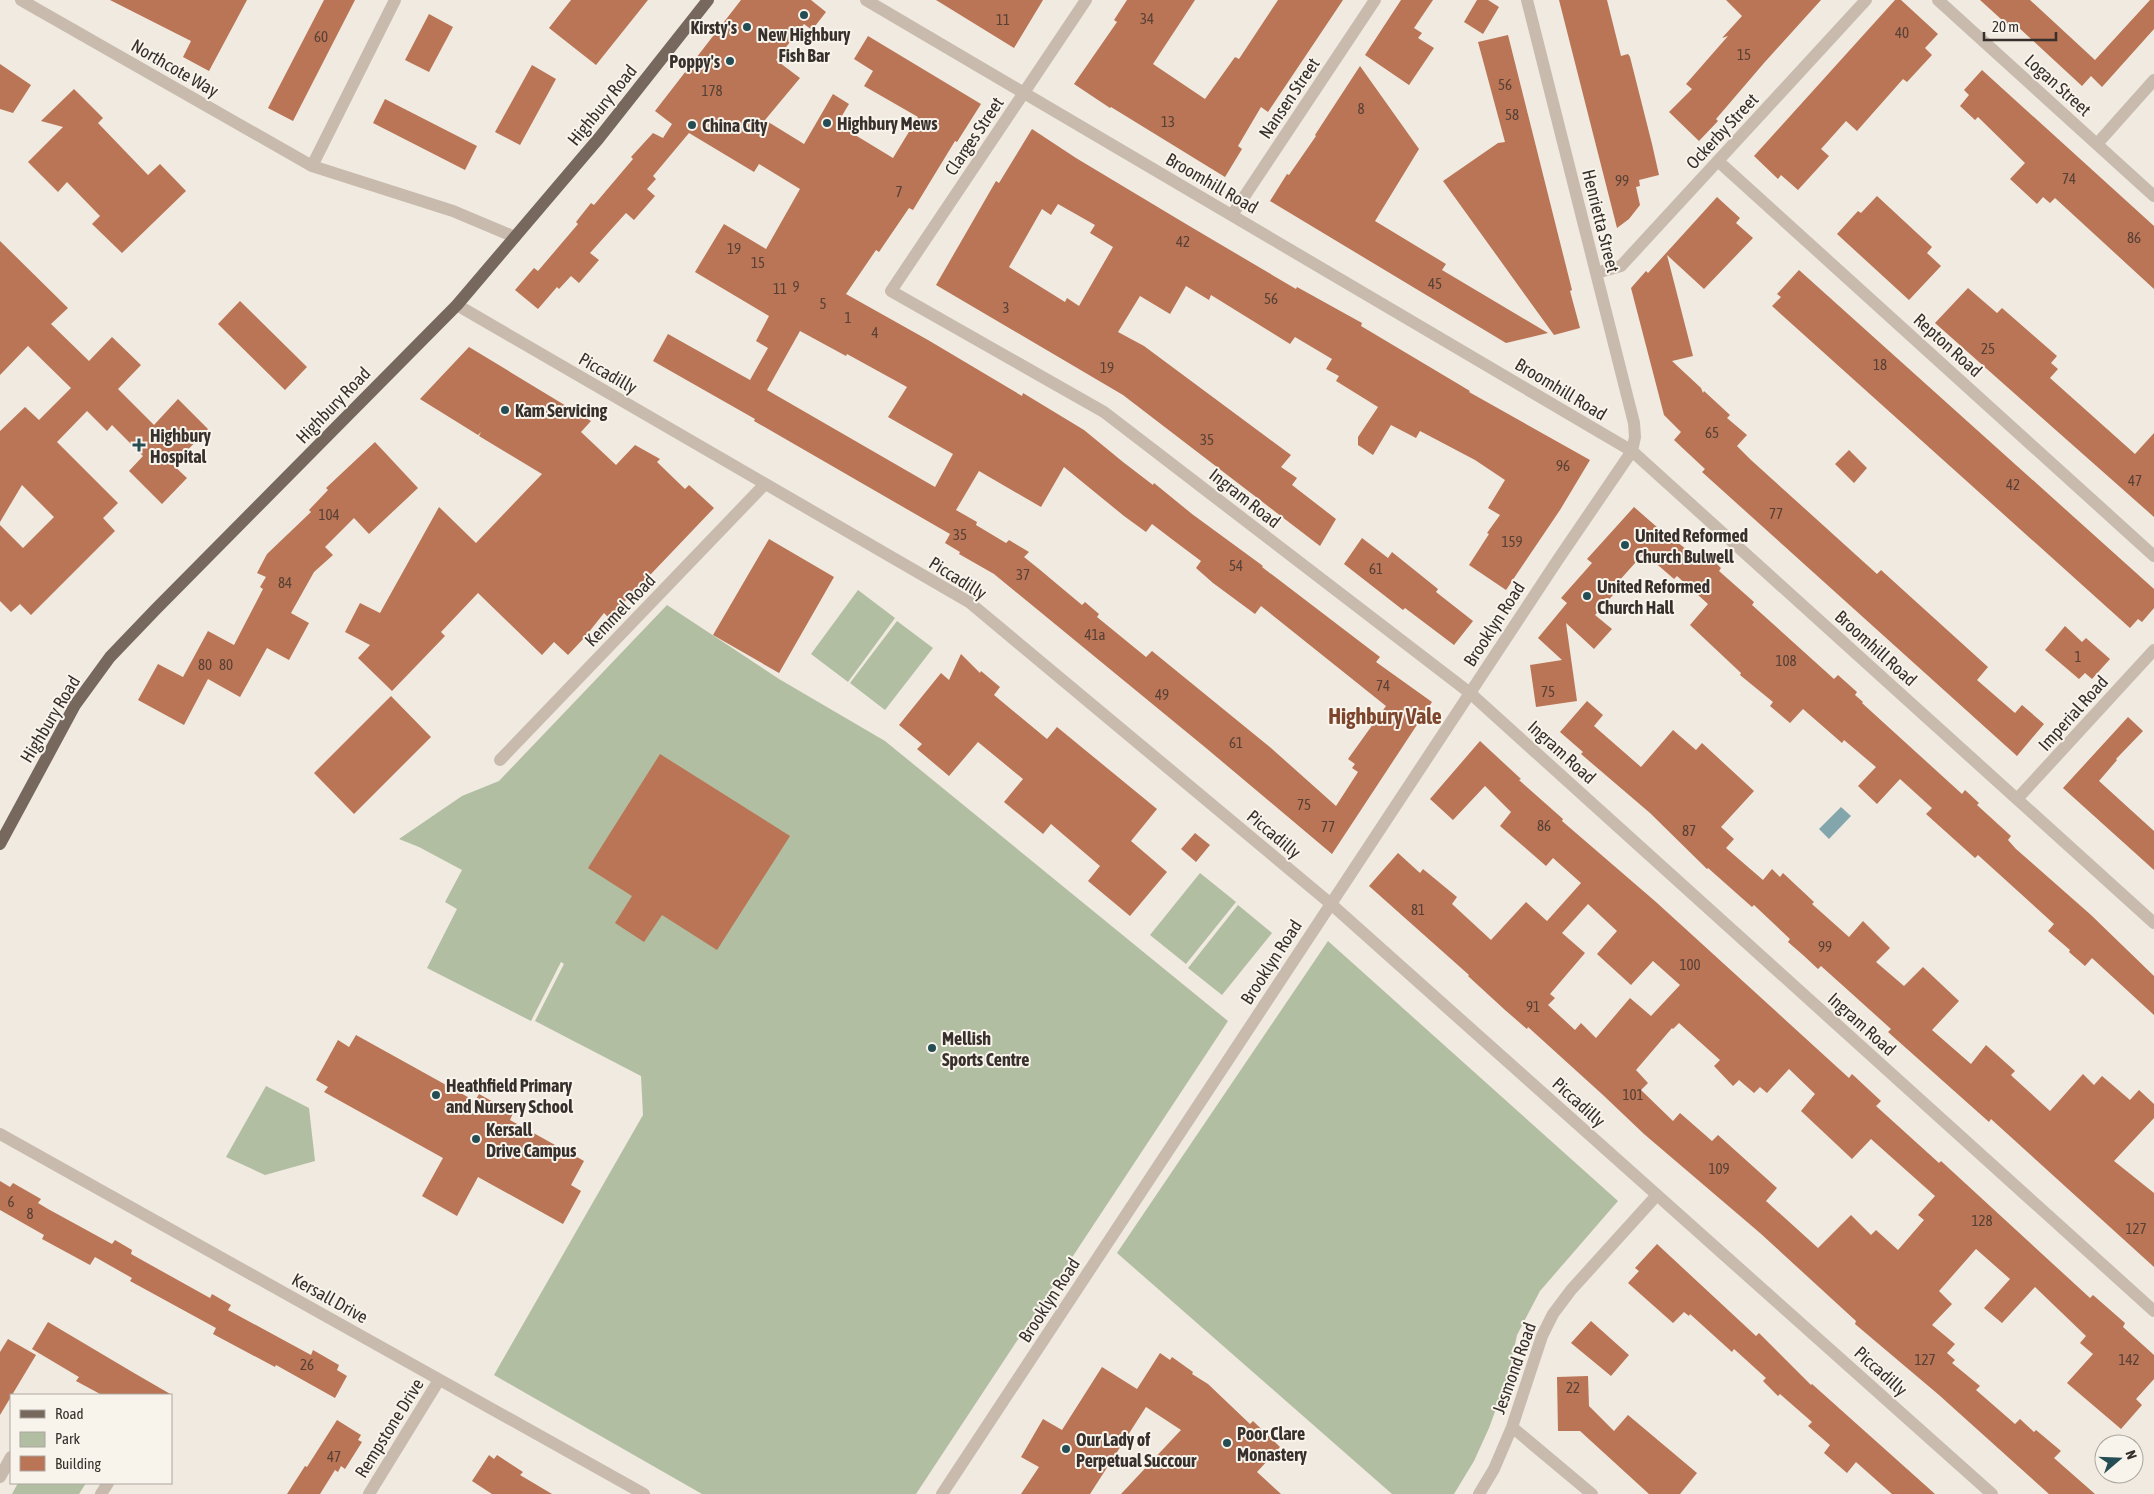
<svg xmlns="http://www.w3.org/2000/svg" width="2154" height="1494" font-family="'Asap Condensed',sans-serif">
  <style>
    .green { fill: #b2bea1 }
    .water { fill: #82a6ab }
    .building { fill: #b97555; fill-rule: evenodd }
    .lines { fill: none; stroke-linecap: round; stroke-linejoin: round }
    .minor { stroke: #c8bbad; stroke-width: 12 }
    .major { stroke: #77685e; stroke-width: 12 }
    .poi-dot { fill: #244d54; stroke: #f8f4ec; stroke-width: 2 }
    .labels { text-anchor: middle; dominant-baseline: central; stroke-width: 4; stroke-linejoin: round; paint-order: stroke }
    .number-label { font-size: 15px; fill: #584036 }
    .poi-label { font-size: 18px; font-weight: bold; fill: #372f2b; stroke: #f8f4ec; text-anchor: start }
    .street-label { font-size: 18px; fill: #372f2b; stroke: #f8f4ec }
    .district-label { font-size: 22px; font-weight: bold; fill: #7d452c; stroke: #f8f4ec }
  </style>
  <rect width="100%" height="100%" fill="#f0eae0"/>
  <path class="green" d="M858,590L895,618L848,682L811,654Z
    M667,605L779,679L885,741L1228,1021L916,1494H702L494,1375L643,1115L641,1076L535,1021L564,964L561,962L531,1021L427,968L457,909L445,902L462,870L419,847L399,839L462,796L499,781Z
    M897,621L933,648L885,710L850,683Z
    M1200,873L1236,902L1186,964L1150,935Z
    M1238,905L1272,933L1222,995L1188,968Z
    M1328,941L1618,1201L1540,1291L1517,1335L1508,1376L1489,1428L1474,1461L1454,1494H1392L1117,1253Z
    M266,1086L309,1108L315,1161L265,1175L226,1157Z
    M18,1483H86L79,1494H12Z"/>
  <path class="water" d="M1841,807L1851,816L1829,839L1819,829Z"/>
  <path class="building" d="M110,0H247L209,71L183,57L191,41Z
    M324,0H355L293,121L268,108Z
    M571,0H648L596,65L549,28Z
    M741,0H811L826,12L812,30L804,24L776,60L800,78L765,120L804,144L833,94L849,104L837,124L893,158L918,117L864,86L873,71L854,59L868,36L981,104L957,142L955,141L913,210L909,208L879,252L876,250L846,294L928,340L1022,396L1023,393L1084,430L1123,462L1153,485L1154,483L1192,514L1263,566L1262,567L1380,657L1376,662L1432,702L1332,854L1206,748L994,574L959,554L960,552L945,543L950,534L754,421L755,419L653,361L668,334L750,380L768,348L756,341L769,316L695,272L724,224L766,249L800,189L759,164L754,172L689,133L653,176L656,179L647,189L655,196L634,220L626,213L616,224L590,253L599,260L579,283L571,276L559,289L557,287L538,309L515,290L534,268L538,271L578,224L576,222L591,203L594,205L633,159L631,157L653,133L663,138L672,124L655,111ZM800,331L846,356L847,354L907,387L888,417L953,454L935,487L767,390ZM1064,467L1124,516L1146,532L1152,524L1173,540L1201,561L1196,568L1213,583L1255,614L1261,606L1386,706L1348,759L1355,764L1352,768L1358,772L1336,806L1271,748L1152,651L1146,657L1097,617L1099,614L1085,602L1082,605L1039,569L1024,557L1029,552L1009,540L1006,543L976,525L977,522L956,510L979,471L1041,507Z
    M936,0H1043L1014,48Z
    M1127,0H1195L1153,64L1205,99L1235,57L1239,59L1278,0H1343L1268,112L1261,107L1238,146L1242,149L1225,177L1111,107L1110,108L1074,84L1117,22L1114,20Z
    M1401,0H1433L1414,28L1422,33L1418,38L1434,48L1409,85L1365,55Z
    M1477,0H1488L1499,7L1483,34L1464,22Z
    M1559,0H1607L1621,56L1628,54L1630,57L1652,144L1659,175L1639,180L1640,186L1636,187L1640,205L1629,219L1617,228Z
    M1726,0H1821L1764,63L1716,119L1718,121L1699,141L1669,112L1692,89L1686,84L1728,36L1722,38L1742,16Z
    M1895,0H1901L1938,34L1925,48L1932,55L1907,82L1903,79L1857,131L1846,121L1821,149L1829,156L1798,190L1781,175L1778,179L1754,156Z
    M1980,0H2030L2095,60L2150,0H2154V29L2102,87L2091,76L2082,86L2016,25L2012,29Z
    M429,14L453,27L429,72L405,60Z
    M1508,35L1572,290L1570,291L1580,328L1554,335L1443,181L1498,143L1505,142L1478,42Z
    M0,64L31,85L13,113L0,109Z
    M532,65L556,79L520,145L495,132Z
    M1360,66L1419,149L1375,221L1446,264L1442,270L1548,333L1506,343L1270,201L1287,174L1289,175L1316,136L1315,135Z
    M1982,70L2154,226V289L2055,198L2050,203L2043,197L2037,204L2010,179L2025,163L1978,117L1975,120L1960,106L1969,95L1964,90Z
    M74,89L103,118L98,123L148,175L160,164L186,191L122,253L92,224L100,216L67,182L58,192L28,162L63,127L41,121Z
    M385,99L477,146L465,170L373,123Z
    M1032,129L1076,158L1186,224L1296,289L1297,287L1362,323L1361,326L1470,391L1469,392L1590,460L1560,510L1506,590L1469,565L1489,534L1487,533L1500,515L1488,508L1505,480L1475,460L1420,431L1416,438L1391,425L1373,455L1358,445V437L1378,407L1336,381L1339,376L1326,369L1332,359L1295,337L1290,344L1211,295L1209,300L1186,286L1170,314L1140,296L1118,332L1144,346L1291,455L1281,467L1297,478L1292,485L1336,519L1320,546L1123,395L936,285L996,181L999,183ZM1058,204L1095,225L1090,233L1113,247L1079,306L1067,298L1065,302L1009,267L1042,209L1051,215Z
    M1877,196L1932,247L1927,253L1941,266L1909,300L1837,234L1858,211L1861,213Z
    M1717,197L1740,218L1736,223L1753,238L1704,289L1667,255L1693,356L1672,361L1701,388L1703,393L1704,391L1730,415L1727,418L1747,435L1737,446L1751,460L1877,574L1881,570L1988,667L1977,680L2015,713L2022,705L2044,724L2017,756L1702,472L1705,469L1674,440L1681,432L1664,415L1631,288L1646,271L1648,273Z
    M0,241L68,308L51,324L89,361L112,337L141,365L118,389L154,425L178,399L208,429L173,465L187,478L162,504L129,471L143,456L112,425L107,431L87,411L57,442L118,503L103,518L115,531L31,615L20,604L11,612L0,601V525L23,548L54,517L22,485L0,522V431L25,407L39,420L71,388L28,346L0,375Z
    M1799,270L2154,589V608L2142,622L2138,619L2130,628L1772,306L1781,297L1777,294Z
    M1968,288L1997,313L2002,308L2057,356L2051,363L2058,369L2050,378L2135,454L2154,433V517L1935,323Z
    M240,301L307,367L285,390L218,324Z
    M469,347L591,421L581,432L616,465L635,445L660,459L657,462L685,489L689,485L714,508L609,618L604,613L585,637L568,655L554,642L542,655L478,593L441,632L445,636L392,691L358,658L370,645L345,632L360,603L380,613L439,507L476,543L542,474L479,436L481,432L478,435L420,399Z
    M375,442L418,488L369,534L354,518L325,547L333,555L314,572L291,613L309,623L289,660L267,648L240,697L208,679L184,725L138,700L158,664L183,677L208,631L234,645L263,589L260,587L266,577L257,573L267,554L311,512L309,510L328,490L326,488Z
    M1849,450L1867,468L1854,483L1835,464Z
    M1634,507L1674,542L1676,541L1698,559L1704,552L1721,568L1719,571L1754,602L1752,605L1834,679L1838,675L1857,692L1855,695L1863,702L1862,703L1962,794L1965,790L1979,803L1977,805L2011,836L2008,840L2016,849L2091,915L2154,976V1015L2092,958L2085,966L2069,952L2070,950L2048,931L2054,924L1978,855L1975,858L1926,814L1932,808L1900,779L1877,804L1858,786L1876,767L1844,740L1842,743L1803,709L1790,723L1770,706L1773,702L1740,675L1741,673L1690,625L1708,604L1677,576L1674,579L1644,553L1610,591L1613,595L1595,615L1612,629L1594,649L1566,623L1577,701L1536,707L1530,665L1562,660L1538,638L1567,603L1561,598L1592,563L1587,559Z
    M1362,538L1388,558L1392,552L1438,589L1436,592L1473,621L1454,645L1405,608L1403,610L1344,564Z
    M769,539L834,577L779,673L713,635Z
    M2065,626L2082,642L2086,638L2110,659L2092,679L2085,673L2079,679L2045,650Z
    M961,654L980,673L981,671L1000,687L994,695L1047,739L1057,727L1157,809L1131,841L1167,872L1130,916L1088,881L1100,866L1051,824L1043,834L1004,802L1023,779L978,742L949,776L917,749L922,744L899,725L941,673L949,680Z
    M391,696L431,737L354,814L314,773Z
    M1587,701L1603,715L1594,726L1641,767L1673,730L1696,750L1702,743L1754,791L1721,827L1734,839L1726,848L1763,880L1772,869L1780,877L1783,873L1814,902L1812,904L1849,937L1863,921L1890,948L1876,962L1904,986L1923,967L1959,1001L1932,1030L1971,1064L1986,1045L2015,1071L2011,1075L2014,1078L2050,1111L2083,1074L2094,1085L2102,1076L2130,1100L2139,1090L2154,1104V1118L2114,1161L2154,1193V1267L1991,1119L1989,1122L1888,1032L1891,1029L1850,992L1821,966L1818,969L1803,955L1788,942L1790,939L1754,905L1752,907L1708,868L1707,869L1650,813L1581,754L1583,752L1560,732Z
    M2128,717L2143,731L2116,759L2117,760L2099,781L2154,831V870L2063,788Z
    M1480,741L1521,779L1519,780L1563,819L1562,821L1656,902L1849,1078L1852,1074L1881,1101L1876,1106L1939,1163L1941,1161L2090,1298L2093,1295L2125,1323L2123,1327L2154,1355V1379L2136,1399L2142,1405L2121,1429L2067,1383L2093,1354L2080,1343L2086,1336L2035,1287L2002,1323L1984,1308L2010,1279L1976,1249L1939,1291L1952,1304L1932,1325L1955,1344L1947,1353L1955,1360L1952,1363L1980,1386L1976,1390L2015,1424L2020,1419L2034,1432L2036,1430L2061,1451L2054,1458L2095,1494H2049L1939,1395L1855,1324L1856,1321L1760,1233L1644,1134L1603,1095L1528,1027L1527,1029L1505,1010L1468,976L1469,975L1369,886L1398,853L1420,873L1423,869L1457,897L1452,904L1491,940L1526,902L1547,921L1581,883L1553,858L1546,866L1500,826L1511,812L1485,786L1453,820L1430,799ZM1588,904L1617,931L1597,954L1631,985L1653,961L1680,985L1651,1016L1630,998L1596,1038L1581,1023L1575,1030L1548,1005L1555,998L1550,994L1585,953L1562,933ZM1679,1023L1720,1060L1714,1066L1733,1086L1739,1080L1754,1093L1760,1087L1767,1093L1789,1069L1815,1094L1801,1111L1852,1159L1871,1139L1935,1196L1918,1215L1924,1220L1898,1250L1876,1230L1871,1235L1851,1215L1818,1248L1766,1201L1777,1188L1718,1135L1712,1141L1680,1113L1673,1121L1641,1090L1648,1083L1636,1070L1672,1028L1673,1029Z
    M660,754L790,836L717,950L662,915L644,942L615,923L632,896L588,868Z
    M1195,833L1210,845L1196,862L1181,849Z
    M356,1035L475,1101L479,1094L513,1113L510,1120L584,1161L571,1185L581,1191L563,1224L478,1177L457,1216L422,1196L443,1158L324,1092L328,1087L316,1080L338,1040L349,1047Z
    M0,1181L10,1187L13,1183L41,1199L38,1203L48,1209L112,1244L115,1240L132,1250L131,1254L210,1298L212,1294L231,1305L228,1310L311,1355L313,1350L339,1365L337,1370L347,1376L335,1398L276,1365L275,1367L213,1334L216,1328L130,1281L132,1278L95,1257L90,1265L42,1239L44,1235L0,1210Z
    M1657,1244L1756,1336L1759,1333L1811,1385L1812,1384L1935,1494H1892L1856,1462L1847,1473L1824,1453L1830,1445L1808,1426L1812,1422L1780,1394L1778,1396L1763,1381L1766,1378L1734,1349L1732,1352L1690,1314L1689,1316L1684,1312L1673,1323L1628,1283L1639,1271L1635,1268Z
    M1591,1321L1629,1355L1611,1376L1571,1343Z
    M48,1322L134,1373L172,1395H102L76,1381L79,1377L32,1349Z
    M8,1339L36,1355L0,1415V1352Z
    M1160,1353L1170,1360L1172,1357L1193,1372L1192,1374L1208,1384L1250,1424L1253,1421L1280,1447L1257,1472L1281,1494H1121L1181,1430L1146,1407L1090,1494H1021L1039,1467L1021,1457L1043,1419L1062,1430L1102,1367L1137,1389Z
    M1588,1376L1589,1406L1614,1431L1628,1415L1697,1473L1680,1494H1649L1580,1431H1558L1557,1377Z
    M337,1420L361,1435L358,1440L362,1442L345,1469L341,1466L338,1472L335,1470L320,1494H287L305,1466L307,1467Z
    M489,1455L494,1459L497,1455L523,1472L520,1475L552,1494H492L472,1481Z"/>
  <g class="lines">
    <path class="minor" d="M21,0L312,166L453,211L515,237
      M866,0L1632,451L2154,923
      M1086,0L891,291L1104,412L1470,693L2154,1311
      M1938,0L2154,196
      M2097,144L2154,80
      M1718,161L2154,556
      M312,166L395,0
      M1232,215L1375,0
      M1596,273L1621,266L1866,0
      M457,305L969,602L1331,904L1992,1494
      M500,760L765,484
      M2017,799L2154,650
      M0,1134L644,1494
      M1512,1427L1592,1494
      M0,1477L11,1457
      M101,1494L108,1483
      M369,1494L439,1380
      M942,1494L1557,561L1632,451L1635,437L1634,423L1527,0
      M1479,1494L1494,1469L1512,1427L1542,1336L1553,1314L1571,1290L1657,1195"/>
    <path class="major" d="M0,844L75,705L110,657L156,609L457,305L599,138L708,0"/>
  </g>
  <g class="poi-dot">
    <circle cx="804" cy="15" r="5"/>
    <circle cx="747" cy="27" r="5"/>
    <circle cx="730" cy="61" r="5"/>
    <circle cx="827" cy="123" r="5"/>
    <circle cx="692" cy="125" r="5"/>
    <circle cx="505" cy="410" r="5"/>
    <path d="M136.5 437.5h5v5h5v5h-5v5h-5v-5h-5v-5h5z"/>
    <circle cx="1625" cy="545" r="5"/>
    <circle cx="1587" cy="596" r="5"/>
    <circle cx="932" cy="1048" r="5"/>
    <circle cx="436" cy="1095" r="5"/>
    <circle cx="476" cy="1139" r="5"/>
    <circle cx="1227" cy="1443" r="5"/>
    <circle cx="1066" cy="1449" r="5"/>
  </g>
  <g class="labels">
    <g class="number-label">
      <text x="1147" y="18">34</text>
      <text x="1003" y="19">11</text>
      <text x="1902" y="32">40</text>
      <text x="321" y="36">60</text>
      <text x="1744" y="54">15</text>
      <text x="1505" y="84">56</text>
      <text x="712" y="90">178</text>
      <text x="1361" y="108">8</text>
      <text x="1512" y="114">58</text>
      <text x="1168" y="121">13</text>
      <text x="2069" y="178">74</text>
      <text x="1622" y="180">99</text>
      <text x="899" y="191">7</text>
      <text x="2134" y="237">86</text>
      <text x="1183" y="241">42</text>
      <text x="734" y="248">19</text>
      <text x="758" y="262">15</text>
      <text x="1435" y="283">45</text>
      <text x="796" y="286">9</text>
      <text x="780" y="288">11</text>
      <text x="1271" y="298">56</text>
      <text x="823" y="303">5</text>
      <text x="1006" y="307">3</text>
      <text x="848" y="317">1</text>
      <text x="875" y="332">4</text>
      <text x="1988" y="348">25</text>
      <text x="1880" y="364">18</text>
      <text x="1107" y="367">19</text>
      <text x="1712" y="432">65</text>
      <text x="1207" y="439">35</text>
      <text x="1563" y="465">96</text>
      <text x="2135" y="480">47</text>
      <text x="2013" y="484">42</text>
      <text x="1776" y="513">77</text>
      <text x="329" y="514">104</text>
      <text x="960" y="534">35</text>
      <text x="1512" y="541">159</text>
      <text x="1236" y="565">54</text>
      <text x="1376" y="568">61</text>
      <text x="1023" y="574">37</text>
      <text x="285" y="582">84</text>
      <text x="1095" y="634">41a</text>
      <text x="2078" y="656">1</text>
      <text x="1786" y="660">108</text>
      <text x="205" y="664">80</text>
      <text x="226" y="664">80</text>
      <text x="1383" y="685">74</text>
      <text x="1548" y="691">75</text>
      <text x="1162" y="694">49</text>
      <text x="1236" y="742">61</text>
      <text x="1304" y="804">75</text>
      <text x="1544" y="825">86</text>
      <text x="1328" y="826">77</text>
      <text x="1689" y="830">87</text>
      <text x="1418" y="909">81</text>
      <text x="1825" y="946">99</text>
      <text x="1690" y="964">100</text>
      <text x="1533" y="1006">91</text>
      <text x="1633" y="1094">101</text>
      <text x="1719" y="1168">109</text>
      <text x="11" y="1201">6</text>
      <text x="30" y="1213">8</text>
      <text x="1982" y="1220">128</text>
      <text x="2136" y="1228">127</text>
      <text x="1925" y="1359">127</text>
      <text x="2129" y="1359">142</text>
      <text x="307" y="1364">26</text>
      <text x="1573" y="1387">22</text>
      <text x="334" y="1456">47</text>
    </g>
    <g class="poi-label">
      <text x="737" y="27" text-anchor="end">Kirsty's</text>
      <text x="804" y="34" text-anchor="middle">New Highbury<tspan x="804" dy="21">Fish Bar</tspan></text>
      <text x="720" y="61" text-anchor="end">Poppy's</text>
      <text x="837" y="123">Highbury Mews</text>
      <text x="702" y="125">China City</text>
      <text x="515" y="410">Kam Servicing</text>
      <text x="150" y="435">Highbury<tspan x="150" dy="21">Hospital</tspan></text>
      <text x="1635" y="535">United Reformed<tspan x="1635" dy="21">Church Bulwell</tspan></text>
      <text x="1597" y="586">United Reformed<tspan x="1597" dy="21">Church Hall</tspan></text>
      <text x="942" y="1038">Mellish<tspan x="942" dy="21">Sports Centre</tspan></text>
      <text x="446" y="1085">Heathfield Primary<tspan x="446" dy="21">and Nursery School</tspan></text>
      <text x="486" y="1129">Kersall<tspan x="486" dy="21">Drive Campus</tspan></text>
      <text x="1237" y="1433">Poor Clare<tspan x="1237" dy="21">Monastery</tspan></text>
      <text x="1076" y="1439">Our Lady of<tspan x="1076" dy="21">Perpetual Succour</tspan></text>
    </g>
    <g class="street-label">
      <text transform="translate(175 68) rotate(30)">Northcote Way</text>
      <text transform="translate(2058 85) rotate(42)">Logan Street</text>
      <text transform="translate(1289 98) rotate(-56)">Nansen Street</text>
      <text transform="translate(602 105) rotate(-51)">Highbury Road</text>
      <text transform="translate(1722 131) rotate(-47)">Ockerby Street</text>
      <text transform="translate(974 136) rotate(-56)">Clarges Street</text>
      <text transform="translate(1212 183) rotate(30)">Broomhill Road</text>
      <text transform="translate(1601 221) rotate(76)">Henrietta Street</text>
      <text transform="translate(1948 345) rotate(42)">Repton Road</text>
      <text transform="translate(608 373) rotate(30)">Piccadilly</text>
      <text transform="translate(1561 389) rotate(31)">Broomhill Road</text>
      <text transform="translate(333 405) rotate(-46)">Highbury Road</text>
      <text transform="translate(1245 498) rotate(38)">Ingram Road</text>
      <text transform="translate(958 578) rotate(32)">Piccadilly</text>
      <text transform="translate(620 610) rotate(-46)">Kemmel Road</text>
      <text transform="translate(1494 624) rotate(-57)">Brooklyn Road</text>
      <text transform="translate(1876 648) rotate(42)">Broomhill Road</text>
      <text transform="translate(2073 713) rotate(-48)">Imperial Road</text>
      <text transform="translate(50 719) rotate(-59)">Highbury Road</text>
      <text transform="translate(1562 752) rotate(42)">Ingram Road</text>
      <text transform="translate(1274 834) rotate(40)">Piccadilly</text>
      <text transform="translate(1271 962) rotate(-57)">Brooklyn Road</text>
      <text transform="translate(1862 1024) rotate(42)">Ingram Road</text>
      <text transform="translate(1579 1102) rotate(42)">Piccadilly</text>
      <text transform="translate(330 1298) rotate(29)">Kersall Drive</text>
      <text transform="translate(1049 1300) rotate(-57)">Brooklyn Road</text>
      <text transform="translate(1514 1368) rotate(-70)">Jesmond Road</text>
      <text transform="translate(1881 1371) rotate(42)">Piccadilly</text>
      <text transform="translate(389 1428) rotate(-58)">Rempstone Drive</text>
    </g>
    <g class="district-label">
      <text x="1385" y="716">Highbury Vale</text>
    </g>
  </g>
  <rect x="10" y="1394" width="162" height="90" fill="#f8f4ec" stroke="#aba59f"/>
  <rect x="20" y="1410" width="25" height="8" fill="#77685e" stroke="#aba59f"/>
  <text x="55" y="1419" font-size="15" fill="#372f2b">Road</text>
  <rect x="20" y="1432" width="25" height="15" fill="#b2bea1" stroke="#aba59f"/>
  <text x="55" y="1444" font-size="15" fill="#372f2b">Park</text>
  <rect x="20" y="1456" width="25" height="15" fill="#b97555" stroke="#aba59f"/>
  <text x="55" y="1469" font-size="15" fill="#372f2b">Building</text>
  <g transform="translate(2119 1459) rotate(71)"><circle r="24" fill="#f8f4ec" stroke="#aba59f"/>
  <path d="M0-4L9 19L0 12L-9 19Z" fill="#244d54"/>
  <text y="-8" font-size="14" font-weight="bold" text-anchor="middle" fill="#372f2b">N</text>
  </g>
  <path d="M1984 32v8h72v-8" fill="none" stroke="#372f2b" stroke-width="2.5"/>
  <text x="1992" y="32" font-size="15" fill="#372f2b" stroke="#f8f4ec" stroke-width="4" paint-order="stroke">20 m</text>
</svg>
